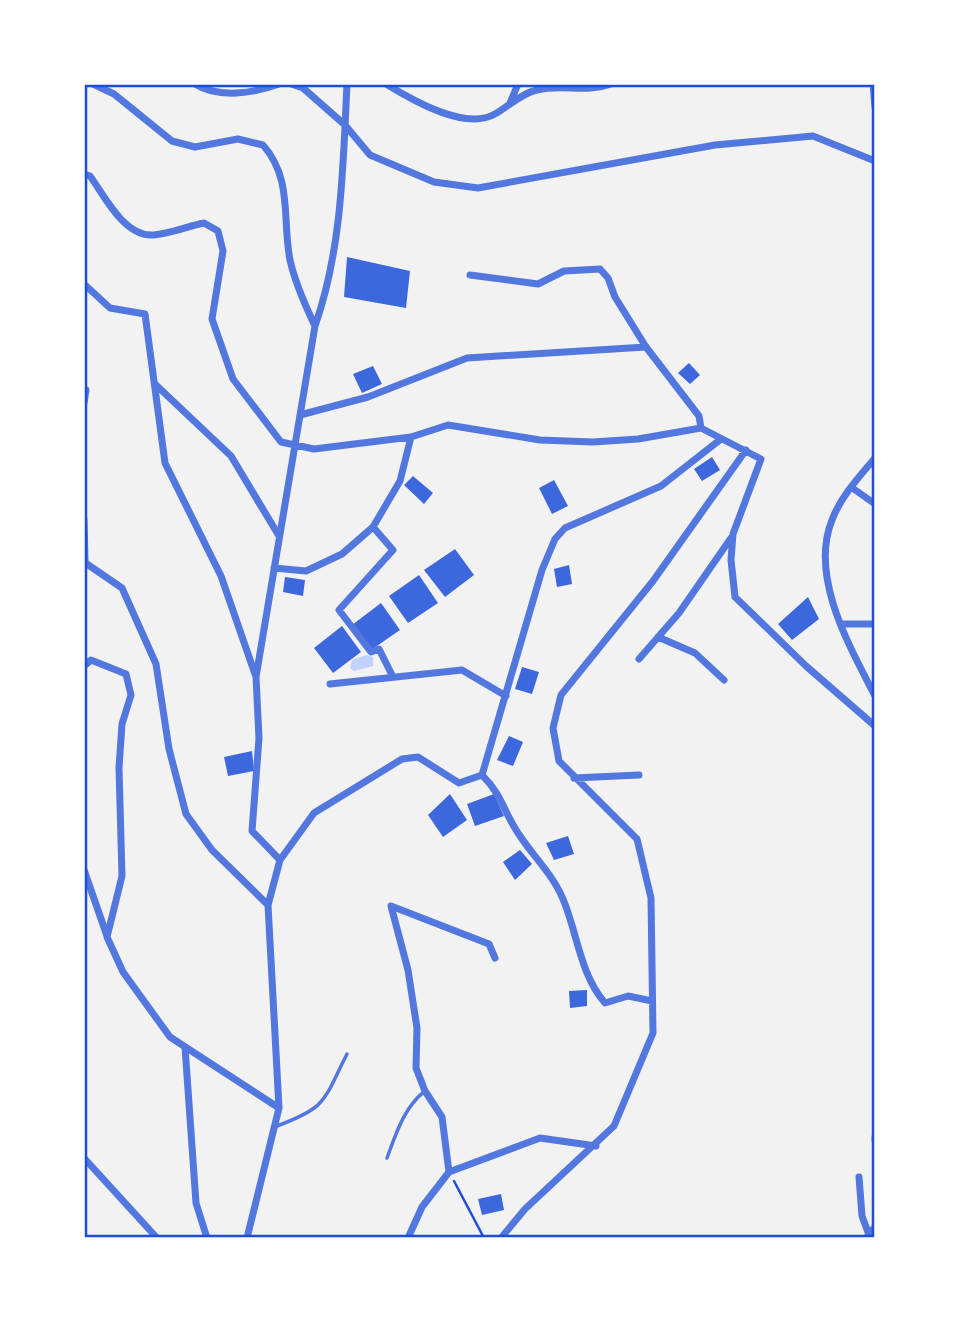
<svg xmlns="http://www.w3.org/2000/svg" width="959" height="1322" font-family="'Archivo Narrow',sans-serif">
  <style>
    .water { fill: #bfd3fe }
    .building { fill: #3d67dc }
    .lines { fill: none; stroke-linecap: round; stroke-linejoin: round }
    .path { stroke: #1d4ed8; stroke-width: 2.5 }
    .service { stroke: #5277de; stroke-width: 3.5 }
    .minor { stroke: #5277de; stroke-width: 7 }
    .neatline { fill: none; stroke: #1d4ed8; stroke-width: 2.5 }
  </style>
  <rect width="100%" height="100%" fill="#f2f2f2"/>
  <path class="water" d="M366,655L373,657V666L354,671L350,668L352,660Z"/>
  <path class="building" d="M347,257L410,271L406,308L344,297Z
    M689,363L700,375L690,384L678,373Z
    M373,366L382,384L362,393L353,374Z
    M712,457L720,470L702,481L694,469Z
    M413,476L433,493L424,504L404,485Z
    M554,480L568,506L552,514L539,488Z
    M455,549L474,575L445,597L424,570Z
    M569,565L572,584L557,587L554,569Z
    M419,575L438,603L408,623L389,596Z
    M285,577L305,580L303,596L283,592Z
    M808,597L819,619L792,640L778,624Z
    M381,603L400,630L371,650L352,625Z
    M342,626L361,652L333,673L314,648Z
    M522,667L539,672L532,694L515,689Z
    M509,736L523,742L513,766L497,760Z
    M252,751L254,771L228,776L224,757Z
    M450,794L467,820L443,837L428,815Z
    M494,794L504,816L475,826L467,804Z
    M568,836L574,854L554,860L546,843Z
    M520,850L532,864L515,880L503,862Z
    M587,990V1006L570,1008L569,991Z
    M501,1194L504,1210L482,1215L478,1199Z"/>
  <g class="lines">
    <path class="path" d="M454,1181L484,1238"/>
    <path class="service" d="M277,1126C328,1107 323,1101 347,1054
      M387,1158C396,1134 404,1107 425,1091"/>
    <path class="minor" d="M93,84L114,94L172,141L195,147L238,139L263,145C293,179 282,220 290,260C295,283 305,305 315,326
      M195,84C219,99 254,93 279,84
      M291,84L303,88L345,125L370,155L434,182L478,188L715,145L813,136L875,161
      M386,84C412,100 465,131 495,114C509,106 522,93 537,90C562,84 586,93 611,84
      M873,84L875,107
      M510,103L518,84
      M84,174L90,176C104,195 123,235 151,235C167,235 188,226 204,223L218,231L223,251L212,319L233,379L281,442L314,449L411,437L448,425L540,440L593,442L638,439L701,428
      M470,275L538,284L564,271L600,269L608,278L615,297L646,347L699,416L701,428
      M84,284L110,308L145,314L165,463L221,576L255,674
      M156,385L231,456L279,536
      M84,403L86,390
      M300,415L368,397L467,358L646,347
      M701,428L761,459L733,534L731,560L735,597L806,666L875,726
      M875,458C859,477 841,496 832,520C809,577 850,647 875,696
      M851,487L875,504
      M84,519L85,561
      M373,527L393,550L339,610L371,652L379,649L393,677
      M84,562L122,588L156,664L169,749L186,814L212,850L268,905
      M274,568L306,571L342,554L373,527L400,481L411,437
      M842,624H875
      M658,637L695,653L724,680
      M639,659L679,613L731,538
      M84,666L91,660L126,674L131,695L122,724L119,768L122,876L107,937L123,972L170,1037L279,1108
      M330,684L462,670L506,696
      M482,775C503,796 503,811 518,833C534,858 555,876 565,904C578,938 581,975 605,1003L628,996L652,1001
      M574,778L639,775
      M280,860L252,831L259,738L256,677L315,326C342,249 343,166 347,84
      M84,870L107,936
      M185,1047L196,1203L207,1238
      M875,1137V1140
      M84,1158L157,1238
      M449,1172L442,1117L425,1091L416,1068L417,1028L408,970L391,906L489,944L495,958
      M859,1177L862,1216L869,1235
      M867,1237L875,1227
      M247,1238L279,1108L268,905L280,860L314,813L402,759L418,757L459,783L482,775L542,570L555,539L565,528L661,486L721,439
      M408,1238L422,1207L449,1172L540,1138L596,1146
      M501,1238L525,1209L614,1126L653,1033L651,898L637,839L559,761L553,728L561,695L653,581L746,450"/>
  </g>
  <rect width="959" height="1322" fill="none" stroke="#ffffff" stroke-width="172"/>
  <rect x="86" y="86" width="787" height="1150" class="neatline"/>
</svg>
